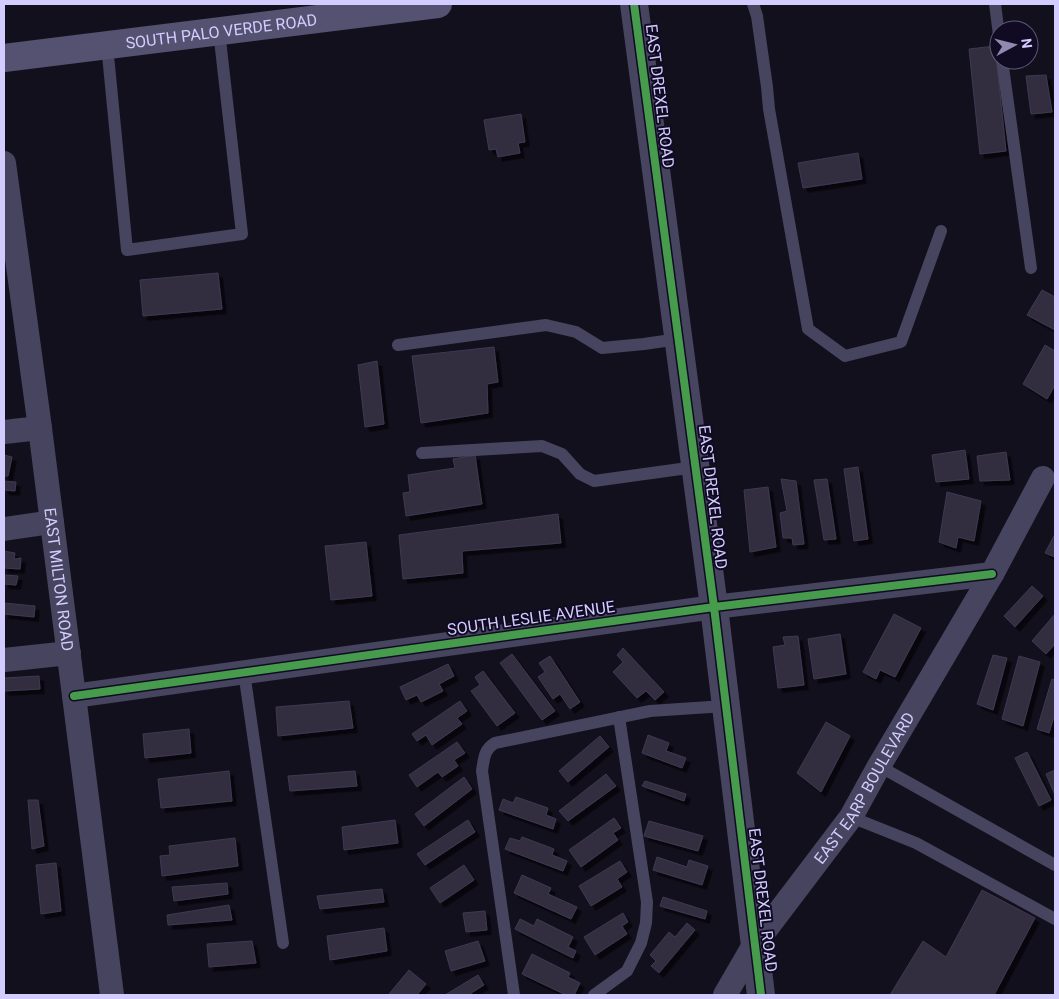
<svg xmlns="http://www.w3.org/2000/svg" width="1059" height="999" font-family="Roboto,sans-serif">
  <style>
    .building { fill: #312e3f; stroke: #3e3952; filter: url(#shadow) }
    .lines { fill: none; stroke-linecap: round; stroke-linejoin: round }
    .service { stroke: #46445f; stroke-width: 12 }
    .minor { stroke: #46445f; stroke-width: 24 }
    .tertiary { stroke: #46445f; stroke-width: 28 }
    .secondary { stroke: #545171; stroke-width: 28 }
    .cycleway-casing { stroke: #100b22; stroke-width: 11 }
    .cycleway { stroke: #469c4c; stroke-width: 8 }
    .labels { text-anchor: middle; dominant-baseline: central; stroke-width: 4; stroke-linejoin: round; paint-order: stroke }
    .street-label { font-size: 16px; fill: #d3ccff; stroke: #100b22 }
  </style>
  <defs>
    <filter id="shadow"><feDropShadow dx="4.5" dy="4.5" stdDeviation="0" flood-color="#0009"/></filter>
  </defs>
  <rect width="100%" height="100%" fill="#13101d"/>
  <path class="building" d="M995,46L1006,151L980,154L969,49Z
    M1046,75L1052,112L1031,114L1026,76Z
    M521,114L525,142L518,143L520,153L498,157L496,149L489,150L484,120Z
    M858,153L862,179L803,188L798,163Z
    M218,273L222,309L143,316L140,280Z
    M1042,290L1055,297V330L1027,315Z
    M1045,345L1055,351V385L1047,399L1023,384Z
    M494,347L498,382L487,384L488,413L421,423L412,356Z
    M377,361L384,424L365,427L358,365Z
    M965,450L969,479L936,482L932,455Z
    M1006,452L1010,480L980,481L977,456Z
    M4,455L12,457L8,476H4Z
    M475,455L482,504L406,516L403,493L410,492L408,475L455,468L453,459Z
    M858,467L868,539L854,541L844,469Z
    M781,479L796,481L804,544L793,545L792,538H783L780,513L787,511Z
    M827,479L836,539L824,540L814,480Z
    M4,481L16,482L15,491L4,490Z
    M768,487L776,547L750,552L744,490Z
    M947,492L981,501L974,541L958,537L956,548L939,542Z
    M558,514L561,543L462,551L463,573L403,579L399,535Z
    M1055,534V557L1045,553Z
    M366,542L372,596L331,600L325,546Z
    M4,551L15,553L14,559L21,558L20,569L4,568Z
    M4,575L18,576L16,585L4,584Z
    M1032,586L1043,596L1015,627L1004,616Z
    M4,603L35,606L34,617L4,614Z
    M894,614L921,628L895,677L880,670L876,679L863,672Z
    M1055,614V644L1046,654L1032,641Z
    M840,634L846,674L814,679L808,639Z
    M798,636L804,685L778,688L773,647L785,645L783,637Z
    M623,648L664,692L655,700L646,691L637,698L613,672L623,662L617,655Z
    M512,654L555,711L542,720L500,663Z
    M993,655L1007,658L993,710L977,704Z
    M550,656L580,702L570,709L560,694L553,699L538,677L545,672L539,663Z
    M1019,656L1040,662L1023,726L1002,719Z
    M448,664L454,676L439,684L443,691L421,702L417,695L406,700L400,687Z
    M483,671L515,713L497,726L471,691L480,685L475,677Z
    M39,676L40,689L4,691V678Z
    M1052,679L1055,680V713L1049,733L1037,729Z
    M349,701L353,728L278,736L276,707Z
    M460,701L467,711L457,718L462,724L432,745L426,735L417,741L412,734Z
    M826,722L850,736L821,792L797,773Z
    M189,729L191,753L145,758L143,734Z
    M648,735L669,743L666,751L686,758L682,768L642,753Z
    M600,736L609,747L568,782L559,771Z
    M457,742L465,753L454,760L458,766L442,777L438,772L417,787L409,775Z
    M1027,752L1051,800L1039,806L1015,758Z
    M1055,770V795L1046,774Z
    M229,771L232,801L161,808L158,779Z
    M355,771L357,786L290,791L288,776Z
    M606,774L616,786L568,821L559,811Z
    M464,777L472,789L424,826L415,814Z
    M645,781L686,794L684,801L642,786Z
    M516,797L548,808L546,815L556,819L553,829L499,810L503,799L513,803Z
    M28,800H38L44,846L32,849Z
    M614,818L621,828L613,833L618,840L581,867L569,850Z
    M395,820L398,843L344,850L342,827Z
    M468,820L475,832L425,865L417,854Z
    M649,821L703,836L698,851L644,836Z
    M522,837L554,849L552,855L567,861L563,871L505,849L510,838L520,841Z
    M235,838L238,866L162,876L160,856L170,855L169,846Z
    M657,857L687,867L689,860L708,866L702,885L653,870Z
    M620,861L627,872L617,879L622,887L591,906L579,886Z
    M56,863L61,911L41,914L36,865Z
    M464,865L474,880L440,903L430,888Z
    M522,875L551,888L548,894L577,907L571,919L514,893Z
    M227,883L228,894L174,901L172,887Z
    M382,889L384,902L320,909L317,896Z
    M982,890L1035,918L994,995H890L923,941L946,957Z
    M663,897L707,911L705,919L660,906Z
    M229,905L232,920L168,925L167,915Z
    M485,911L487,930L466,932L463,913Z
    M623,913L628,922L622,926L627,934L595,955L584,937Z
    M520,919L534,926L537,919L573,937L568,947L576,951L573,958L515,929Z
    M687,923L695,930L659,973L651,966L656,961L650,955L669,932L675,937Z
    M384,928L387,951L330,960L327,936Z
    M252,941L256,963L209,967L207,944Z
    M478,941L485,961L451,971L445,951Z
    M532,954L570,973L568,977L580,983L574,995H566L522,974Z
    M409,970L426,984L417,995H390L389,994Z
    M478,975L484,985L468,995H445Z"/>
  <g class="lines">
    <path class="service" d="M753,4L757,16L767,87L769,109L808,329L845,356L901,342L941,231
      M995,4L999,35
      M107,45L127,250L242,234L219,31
      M1002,60L1031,268
      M398,345L546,325L576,332L602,348L644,344L678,339
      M422,453L542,446L562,454L580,474L594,481L695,467
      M244,672L283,943
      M879,766L1055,865
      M851,817L916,843L1055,919
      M514,995L482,771C484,759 484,749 495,743L650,711L725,706
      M594,995L627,971L641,943L646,923L647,902L619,717"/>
    <g class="minor">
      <path id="s1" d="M4,163L40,428L112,995"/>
      <path d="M4,432L40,428"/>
      <path d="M4,529L52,522"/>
      <path d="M4,660L69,653"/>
      <path d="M74,696L714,607L992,574"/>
      <path id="s2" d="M725,995L754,945L851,817L879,766L992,574L1043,478"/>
    </g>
    <path class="tertiary" d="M634,4L714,607L761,995"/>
    <path class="secondary" id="s3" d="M4,58L438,4"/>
    <defs>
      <path id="cycleway" d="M634,4L714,607L761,995
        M74,696L714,607L992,574"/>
    </defs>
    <use href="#cycleway" class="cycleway-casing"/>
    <use href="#cycleway" class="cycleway"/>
  </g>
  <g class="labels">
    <g class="street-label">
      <text stroke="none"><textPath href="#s3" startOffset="219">SOUTH PALO VERDE ROAD</textPath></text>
      <text transform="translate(660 96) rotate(83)">EAST DREXEL ROAD</text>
      <text transform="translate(713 497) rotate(83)">EAST DREXEL ROAD</text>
      <text stroke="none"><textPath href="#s1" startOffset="420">EAST MILTON ROAD</textPath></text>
      <text transform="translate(531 618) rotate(-8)">SOUTH LESLIE AVENUE</text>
      <text stroke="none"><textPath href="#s2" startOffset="250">EAST EARP BOULEVARD</textPath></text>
      <text transform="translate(763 900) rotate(83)">EAST DREXEL ROAD</text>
    </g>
  </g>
  <rect width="1059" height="999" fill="none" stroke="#d3ccff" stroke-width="10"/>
  <g transform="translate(1014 45) rotate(83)"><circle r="24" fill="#100b22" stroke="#5e587a"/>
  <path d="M0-4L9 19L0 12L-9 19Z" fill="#908ab0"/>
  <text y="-8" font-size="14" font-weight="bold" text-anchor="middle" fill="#d3ccff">N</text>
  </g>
</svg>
